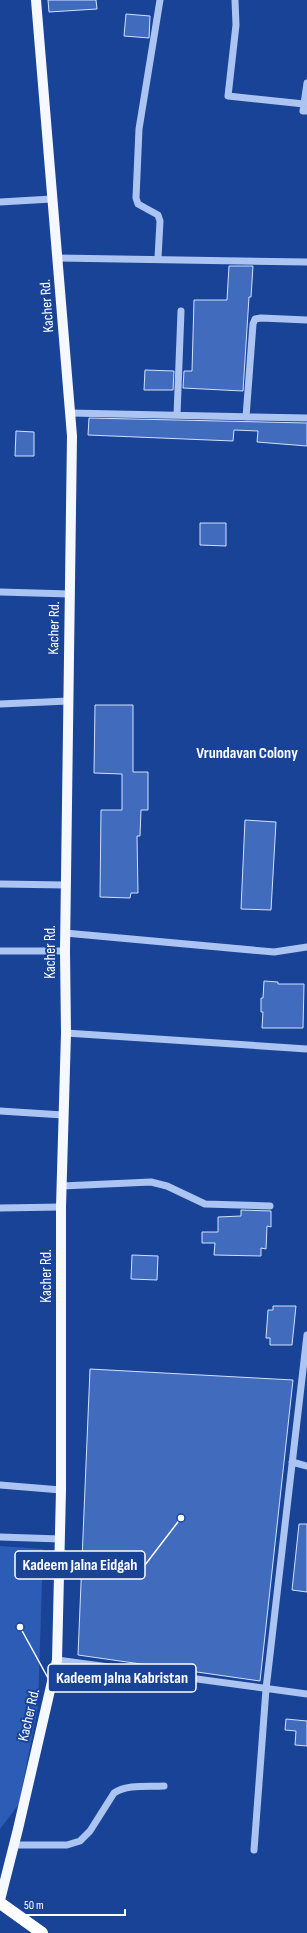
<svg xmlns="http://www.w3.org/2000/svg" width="307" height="1933" font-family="'Sofia Sans Condensed',sans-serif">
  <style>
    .green { fill: #2c5cb5 }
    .building { fill: #416cbe; stroke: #d2e1fc }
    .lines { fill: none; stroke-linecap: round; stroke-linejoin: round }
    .minor { stroke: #abc4f1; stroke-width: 7 }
    .major { stroke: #f5f8ff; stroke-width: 10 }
    .highway { stroke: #fff; stroke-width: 12 }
    .labels { text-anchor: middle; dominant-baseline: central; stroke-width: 4; stroke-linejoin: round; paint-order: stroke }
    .street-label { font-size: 15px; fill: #fff; stroke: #184397 }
    .neighbourhood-label { font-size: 16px; font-weight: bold; fill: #fff; stroke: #184397 }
    .leader { fill: none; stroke: #fff; stroke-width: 1.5 }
    .callout-dot { fill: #fff; stroke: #184397; stroke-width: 1.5 }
    .callout { fill: #184397; stroke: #fff; stroke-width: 1.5 }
    .callout-label { font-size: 16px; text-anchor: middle; font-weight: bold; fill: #fff }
  </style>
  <rect width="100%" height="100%" fill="#184397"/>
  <path class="green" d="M0,1546L43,1549L38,1706L19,1804L0,1829Z"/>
  <path class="building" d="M48,0H96L97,9L49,12Z
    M126,14L150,16L149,38L124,36Z
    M229,266H253L251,297H249L243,391L183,388L184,371H192L194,300H227Z
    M145,370L174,371L173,390H144Z
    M89,418L307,423V446L257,442L258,431L234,430L233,441L88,435Z
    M16,431L34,432V456H15Z
    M200,523H226V546L200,545Z
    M95,705H133V772H148V810H141L140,836H137L138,893H131L130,898L100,897L101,810H122V774L94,773Z
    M245,820L276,822L271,910L241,909Z
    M264,981L278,982V984H304L303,1028H262L263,1012H261V998H263Z
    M241,1210L271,1211V1227L267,1226L266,1249L261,1248V1256L214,1255L215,1243H202V1232H218V1217L241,1216Z
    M132,1255L158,1256L157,1280L131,1279Z
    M273,1306H296L292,1345H270V1338H266L268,1310H273Z
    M90,1369L293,1380L260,1681L78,1655Z
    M299,1524H307V1592L292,1590Z
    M286,1719L307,1721V1746L295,1745L296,1731L285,1730Z"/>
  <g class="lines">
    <path class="minor" d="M235,0L236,25L228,96L304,104
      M307,83L303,111H307
      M0,202L52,199
      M58,258L307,262
      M158,258L160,221L158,215L138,204L136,198L139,129L160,0
      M70,413L307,418
      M177,415L181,311
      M246,417L253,324L255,319L261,318L307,320
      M0,592L70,594
      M0,704L68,701
      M0,884L66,885
      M65,933L274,952L307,947
      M0,951H65
      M66,1033L307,1049
      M0,1111L63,1115
      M62,1186L151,1182L167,1186L205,1204L270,1206
      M0,1208L61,1207
      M292,1462L307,1466
      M0,1485L61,1490
      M0,1537L60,1539
      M57,1660L307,1694
      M14,1845H67L80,1841L90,1831L114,1793C128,1784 148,1787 164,1786
      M254,1850L266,1689L307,1335"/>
    <path class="major" d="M0,1900L18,1829L57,1660L61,1490V1207L66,1033L65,951L72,436L36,0"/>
    <path class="highway" d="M0,1903L42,1933"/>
  </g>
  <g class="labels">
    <g class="street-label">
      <text transform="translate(47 306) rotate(-94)">Kacher Rd.</text>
      <text transform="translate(54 628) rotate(-89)">Kacher Rd.</text>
      <text transform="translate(50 952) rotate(-90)">Kacher Rd.</text>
      <text transform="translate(46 1276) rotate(-90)">Kacher Rd.</text>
      <text transform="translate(29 1715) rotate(-77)">Kacher Rd.</text>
    </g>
    <g class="neighbourhood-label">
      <text x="247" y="753">Vrundavan Colony</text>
    </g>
  </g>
  <path class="leader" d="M181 1518L145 1565M20 1627L48 1678"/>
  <g class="callout-dot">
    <circle cx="181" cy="1518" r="4"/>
    <circle cx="20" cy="1627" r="4"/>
  </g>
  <g class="callout">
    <rect x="15" y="1551" width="130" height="28" rx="4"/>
    <rect x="48" y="1664" width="148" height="28" rx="4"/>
  </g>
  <g class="callout-label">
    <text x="80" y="1570">Kadeem Jalna Eidgah</text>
    <text x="122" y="1683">Kadeem Jalna Kabristan</text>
  </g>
  <path d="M18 1909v6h107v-6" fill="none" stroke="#ffffff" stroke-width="2"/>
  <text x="24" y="1909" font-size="12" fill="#ffffff" stroke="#184397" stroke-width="3" paint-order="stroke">50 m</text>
</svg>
